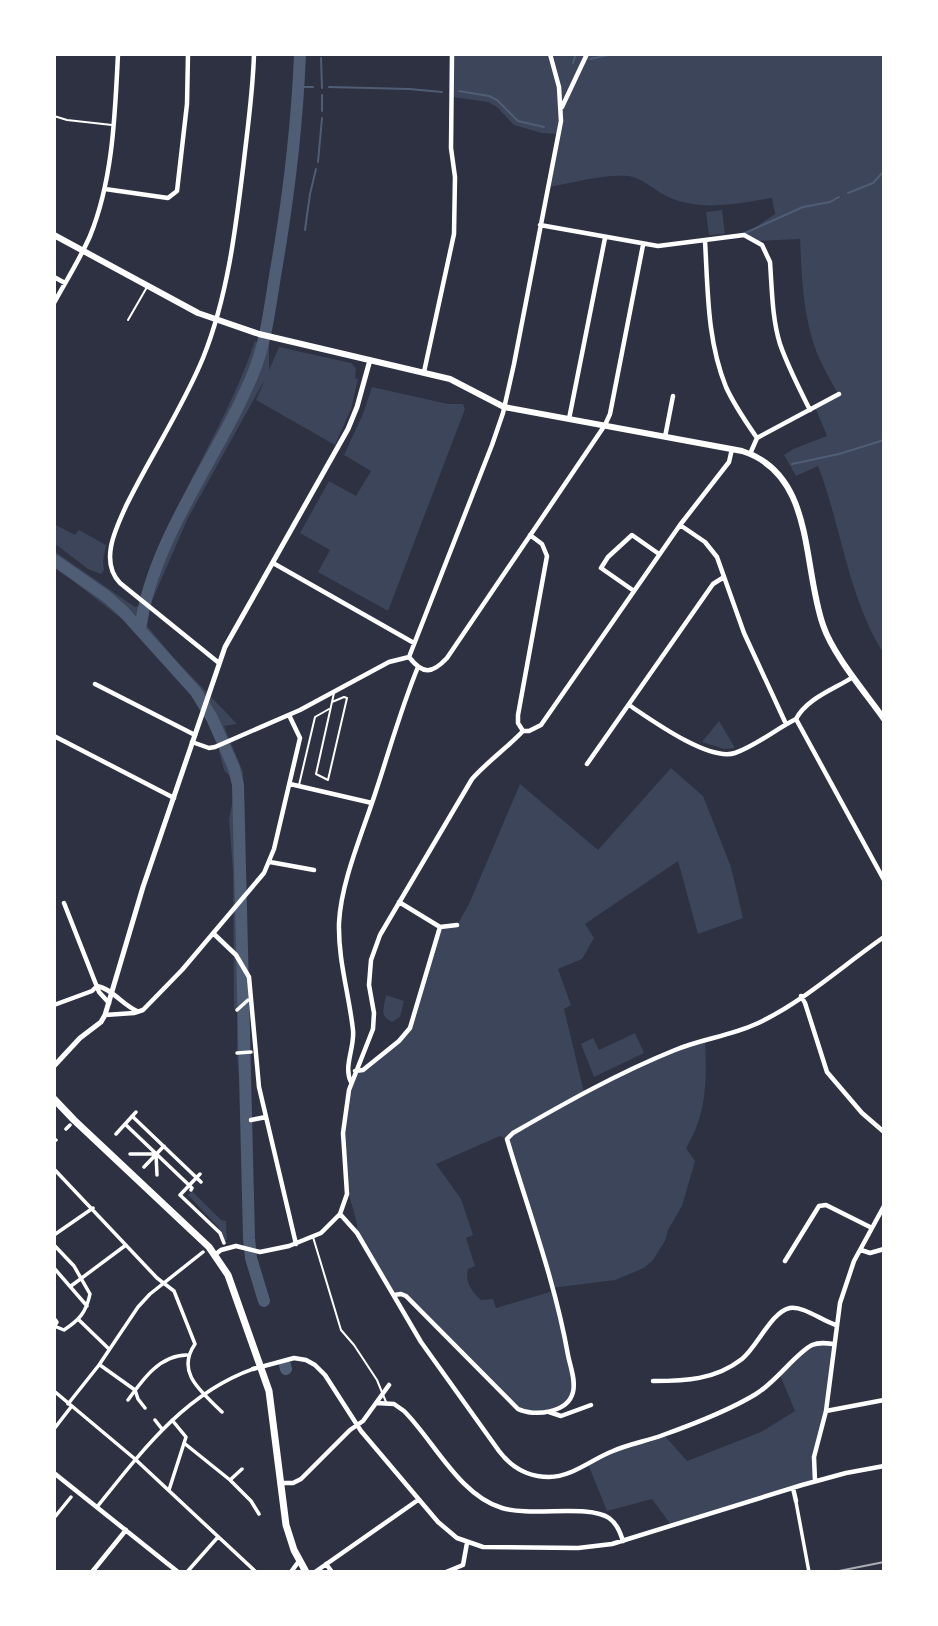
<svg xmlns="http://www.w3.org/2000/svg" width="938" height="1626" font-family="Arial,sans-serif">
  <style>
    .green { fill: #3c4559 }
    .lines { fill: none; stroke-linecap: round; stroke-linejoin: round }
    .stream { stroke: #4f5d75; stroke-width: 2 }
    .river { stroke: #4f5d75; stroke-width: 12 }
    .service { stroke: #fff; stroke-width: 2 }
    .pedestrian { stroke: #fff; stroke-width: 3.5 }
    .minor { stroke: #fff; stroke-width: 4.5 }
    .tertiary { stroke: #fff; stroke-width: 5 }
    .secondary { stroke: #fff; stroke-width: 6 }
    .primary { stroke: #fff; stroke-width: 7 }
    .rail { stroke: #abadb3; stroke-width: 2 }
  </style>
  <rect width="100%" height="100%" fill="#2d3142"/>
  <path class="green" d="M452,54H884V654C848,598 842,528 818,466L796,476L784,455L793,449L827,436L815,407L838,394C832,383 825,371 820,360C803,322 802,280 800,239L758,241L744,235L775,214L772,198C736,204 701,212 666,196C654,190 641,177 628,176C603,174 573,183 548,187L559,134L542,133L514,125L497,107L488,102L452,97Z
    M722,210L725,234L709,235L706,212Z
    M255,341L269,345V372L188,518L151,603L141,595C169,506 225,430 255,341Z
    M279,347L351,363L356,368L355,378L358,379L351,409L335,445L256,400Z
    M372,387L448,404H463L465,409L388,611L318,572L330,550L300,533L329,481L356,496L371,471L344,455L363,414Z
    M54,524L75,535L79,530L106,545L103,561L104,570L101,574L88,569L54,543Z
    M54,551L135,607L138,606L149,614L147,626L174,658L237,724L224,726L243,772L253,1198H250L253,1250L247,1243L243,1127L237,1054V1009H234L233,872L229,819L235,789L233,780L224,770L219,751L220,745L203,708L127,623L54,566Z
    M719,721L735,748L724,749L702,742Z
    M671,768L703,796L731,867L743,918L698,934L678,861L585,924L594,938L582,959L558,969L571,1005L564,1009L584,1092L653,1060L705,1040C707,1079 707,1114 686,1148L695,1161L682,1206L668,1230L665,1241L653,1260L644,1268L615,1280L552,1288L507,1139L500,1136L436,1164L461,1199L473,1235L466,1238L475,1266L468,1269C465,1282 471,1291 481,1300L493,1299L496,1308L553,1291L573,1383C572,1409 545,1412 524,1412L407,1296L394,1295L357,1233V1224L347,1187L344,1120L355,1071L363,1070L392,1047L410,1028L440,927L457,925L469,904L520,784L598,850Z
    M386,995L404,1001L400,1017L392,1022C379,1016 384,1008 386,995Z
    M635,1033L644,1053L594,1077L581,1044L593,1038L599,1050Z
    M192,1191L221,1220L226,1221L227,1240H224L218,1227L188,1195Z
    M815,1344H833L826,1411L814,1457L815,1481L672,1526L652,1499L607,1511L588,1464L602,1455L664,1435L687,1461L761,1432L795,1411L780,1375Z"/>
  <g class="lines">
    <path class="stream" d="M321,58L322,88
      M590,59L613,54
      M573,63L576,54
      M299,87H313
      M329,87L409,89L442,92
      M459,91L489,96L497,100L518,121L544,127
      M322,111V95
      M318,162L322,118
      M848,193L873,183L884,171
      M305,230L310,194L316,169
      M283,231H284
      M745,233L803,207L830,202L839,197
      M792,464L839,454L884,440"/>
    <path class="river" d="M54,560L106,596L123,611L196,692L212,718L234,768L238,785L249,1238L251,1258L264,1301
      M140,630C152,537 221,455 255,369C266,340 270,307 275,276C288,202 297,129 300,54
      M285,1365L286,1369"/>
    <path class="service" d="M54,116L67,120L112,125
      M128,320L147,287
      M332,702L344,697L347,698L328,780L316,774L334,693
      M299,785L315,717L329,709
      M313,1237L341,1330L354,1345L377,1380L386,1402"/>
    <path class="pedestrian" d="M237,1010L248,1000
      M237,1053L251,1052
      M132,1116L201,1182
      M125,1124L192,1188L191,1190
      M66,1129L70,1125
      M116,1134L136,1112
      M54,1141L56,1140
      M130,1154H156L157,1175
      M144,1167L164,1146
      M54,1169L157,1278L174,1291L195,1344C175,1373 202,1392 222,1412
      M200,1174L180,1195L220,1233L224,1243
      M54,1235L93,1208
      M54,1245L74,1266L90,1294C86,1313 79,1320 64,1330L54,1326
      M54,1268L87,1306
      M71,1286L126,1245
      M54,1318L57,1322L55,1326
      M79,1320L109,1349
      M100,1365L135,1390
      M135,1390L138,1399L145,1408
      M54,1391L135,1459L256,1572
      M128,1400C143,1379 160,1355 187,1355
      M68,1404L99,1365L138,1307L150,1294L203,1252
      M155,1420L162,1429
      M54,1429L71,1407
      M184,1443L230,1480L242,1469
      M230,1480L251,1501L259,1514
      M169,1490L186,1437L172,1420
      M796,1502L809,1572
      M97,1507C141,1452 185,1393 253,1369
      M54,1518L71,1497
      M187,1572L218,1537"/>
    <path class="minor" d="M550,54L559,87L561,121L514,364L503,413L492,445L409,657C423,675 432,674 447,658L605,425L610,414L643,245
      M562,107L587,54
      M105,189L168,198L177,191L187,104L188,54
      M540,225L658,246L744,235L762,245L770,262C772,289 772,318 780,344C788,367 799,388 810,410
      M705,241C708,291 707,340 726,387C734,405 746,422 757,438
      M54,277L65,283
      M54,303C66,281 80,259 90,236C113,180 115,114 118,54
      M424,372L454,234L455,177L451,148L452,54
      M569,419L605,238
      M665,437L673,396
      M750,454L757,438L839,394
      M680,525L705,542L717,557L744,633L786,724
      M273,563L414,643
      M634,591L601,568L608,557L632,535L659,554
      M219,663L120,583C99,561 116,528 127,504C151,455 182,409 203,358C228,296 236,226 244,160C248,125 253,90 254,54
      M95,684L195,735
      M629,705C650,719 709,762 735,753C757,745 776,729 796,719L884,880
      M796,719C807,698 835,689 853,677
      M523,731H529L541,725L680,525L729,462L732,449
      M523,731L518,723V715L547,556L542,544L530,535
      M54,736L174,798
      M192,742L209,748L215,747L300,710L389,662L409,657
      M587,764L713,584L724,577
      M290,784L372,803
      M270,862L314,870
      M399,902L440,927
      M64,903L99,992L109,1003
      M440,927L457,925
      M214,934L236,955L249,977L259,1087L296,1244
      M97,986C111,988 123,1005 137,1011
      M801,996L805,1003L827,1072L862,1113L884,1132
      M54,1005L92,991L97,986
      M105,1015L134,1013L143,1010L182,970L264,873L274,849L300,738L289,715
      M355,1071L363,1070L399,1041L410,1028L440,927
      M351,1082C343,1067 355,1047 353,1030C349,994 338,960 339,923C341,882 362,834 375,794C389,752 401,708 418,667
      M251,1120L266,1117
      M340,1214L357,1233L421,1342L499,1451C511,1467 528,1477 549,1477C572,1477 592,1459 613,1451C629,1444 647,1441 663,1435C694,1424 728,1411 756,1394C776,1382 795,1354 812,1345C819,1342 826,1343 833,1344
      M861,1250L870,1253L884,1249
      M216,1254L221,1250L236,1246L260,1252L289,1246L321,1233L340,1214L347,1194L343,1133L349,1090L373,1029L374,1013L369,985L371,960L380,935L472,779C488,761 507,748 523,731
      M785,1261L819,1206L826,1205L870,1227
      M394,1295L401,1294L406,1296L518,1409C534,1417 568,1413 573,1392C576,1380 570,1366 568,1355C555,1281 528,1210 507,1139L513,1133C565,1103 618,1073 675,1050C701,1039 730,1036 756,1024C802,1003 842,966 884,937
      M253,1369L294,1358L306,1360L315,1365L325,1375L361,1431L438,1522L457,1538L483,1547L578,1548L612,1544L802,1485L846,1473L884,1466
      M653,1381C685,1381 715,1380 742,1359C757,1347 772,1311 790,1308C804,1306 822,1321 836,1325
      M376,1403L394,1404L404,1411C434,1441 459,1495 502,1508C531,1517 588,1504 609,1518C617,1524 620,1532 623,1541
      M826,1411L884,1400
      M549,1412L561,1416L591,1405
      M54,1473L178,1572
      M815,1481L814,1457L826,1411L840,1303L854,1261L884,1206
      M281,1483H293L301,1479L350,1430L363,1421L389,1385
      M793,1488L796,1501
      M326,1564L332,1572
      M92,1572L126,1530
      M291,1572L299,1561
      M315,1572L418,1500
      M446,1572L463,1565L467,1543"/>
    <path class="tertiary" d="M54,1066L80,1038L101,1022L105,1015L143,887L225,647L348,429L357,407L370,360"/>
    <path class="secondary" d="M54,235L198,313L259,334L450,379L504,407L742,451C815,474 802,565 823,625C833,655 865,692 884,719"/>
    <path class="primary" d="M54,1099L74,1120L209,1247L228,1275L269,1391L286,1525L294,1550L306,1572"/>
    <path class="rail" d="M834,1572L884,1562"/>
  </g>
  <rect width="938" height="1626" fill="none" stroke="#ffffff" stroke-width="112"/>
</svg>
